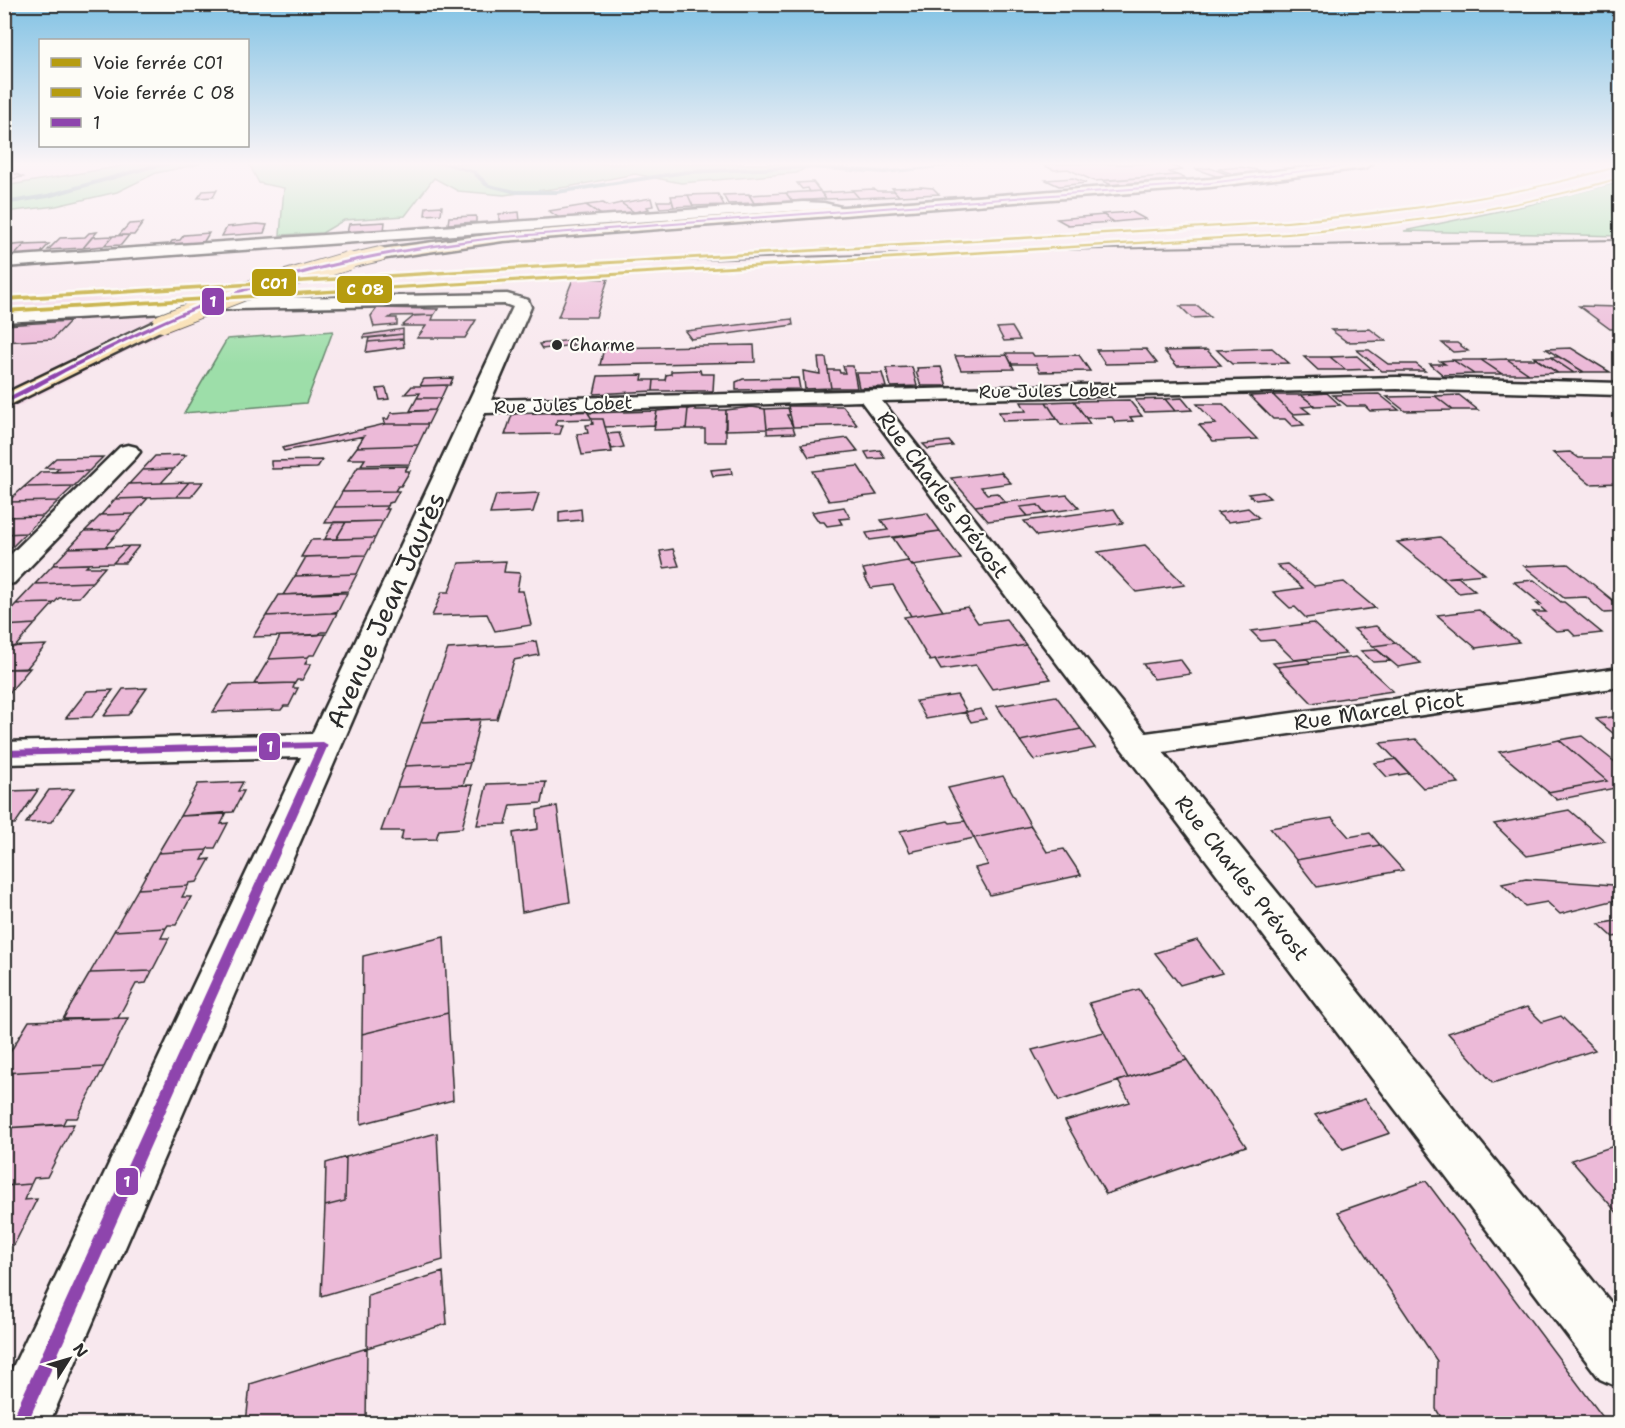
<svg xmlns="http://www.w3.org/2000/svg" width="1625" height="1428" font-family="'Shantell Sans',sans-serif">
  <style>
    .built { fill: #f4dae7 }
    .green { fill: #9ddea9; stroke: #64846a; stroke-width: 1.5 }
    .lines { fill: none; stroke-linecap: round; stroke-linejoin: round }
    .stream { fill: #629296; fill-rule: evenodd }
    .building { fill: #ecbad8; stroke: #2b2b2b; stroke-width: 1.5 }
    .minor-casing { stroke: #2b2b2b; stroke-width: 5 }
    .major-casing { stroke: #2b2b2b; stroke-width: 5 }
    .minor { fill: #fdfcf7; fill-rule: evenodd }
    .major { fill: #f9deab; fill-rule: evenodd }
    .rail { stroke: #2b2b2b; stroke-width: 2 }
    .major-bridge-far1-casing { stroke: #2b2b2b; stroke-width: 16; stroke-linecap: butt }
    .major-bridge-casing { stroke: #2b2b2b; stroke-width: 20; stroke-linecap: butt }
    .major-bridge-far1 { stroke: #f9deab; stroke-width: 14 }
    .major-bridge { stroke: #f9deab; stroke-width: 18 }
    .bus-1-casing { stroke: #fdfcf7; stroke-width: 5 }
    .bus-1 { fill: #8e44ad; fill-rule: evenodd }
    .rail-1-casing { stroke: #fdfcf7; stroke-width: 5 }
    .rail-2-casing { stroke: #fdfcf7; stroke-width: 5 }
    .rail-1 { fill: #b69c10; fill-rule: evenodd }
    .rail-2 { fill: #b69c10; fill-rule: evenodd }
    .poi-dot { fill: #2b2b2b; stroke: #fdfcf7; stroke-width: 2 }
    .labels { text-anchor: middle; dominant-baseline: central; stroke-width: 4.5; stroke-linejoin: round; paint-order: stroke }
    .far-poi-label { font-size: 18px; fill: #2b2b2b; stroke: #fdfcf7; text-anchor: start }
    .far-street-label { font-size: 18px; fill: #2b2b2b; stroke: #fdfcf7 }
    .street-label { font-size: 21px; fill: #2b2b2b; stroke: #fdfcf7 }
    .near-street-label { font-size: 26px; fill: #2b2b2b; stroke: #fdfcf7 }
    .line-badge { stroke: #fdfcf7; stroke-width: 2 }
    .badge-label { font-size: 16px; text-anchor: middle; font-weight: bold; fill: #fff }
  </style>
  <rect width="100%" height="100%" fill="#f8e8ee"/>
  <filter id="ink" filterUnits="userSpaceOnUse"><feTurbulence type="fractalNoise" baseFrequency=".0167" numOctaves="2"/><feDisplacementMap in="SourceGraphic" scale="12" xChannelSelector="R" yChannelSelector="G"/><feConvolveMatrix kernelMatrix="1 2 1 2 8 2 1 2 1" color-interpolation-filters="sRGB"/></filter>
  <g filter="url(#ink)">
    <path class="built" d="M4,164H134L5,186Z
      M5,296L236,302L123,353L5,413Z"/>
    <path class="green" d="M134,164H200L156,173L117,192L56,206L5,212V186Z
      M249,164H812L797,173L681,183L635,174L567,187L504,195L458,191L434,178L405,216L344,220L322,233L280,235L284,188L259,183Z
      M1620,182V236L1404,231L1528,205Z
      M333,331L306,403L184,413L227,339Z"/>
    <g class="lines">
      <path class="stream" d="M178,164L150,169L48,198L4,205V201L47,194L150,165Z
        M441,164H451L476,171L489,184L516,190H557L686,170L809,165L885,170L976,164L885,174L809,169L686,174L557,194H516L485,186L472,173Z"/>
    </g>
    <path class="building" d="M1041,164H1168L1182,170L1168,172L1177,175L1094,181L1068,169L1054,170Z
      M1241,167L1262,171L1233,174L1218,169Z
      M1210,168L1230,175L1216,176L1195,169Z
      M4,169L23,177L4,180Z
      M1177,175L1187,179L1112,185L1102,181Z
      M1073,178L1086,183L1059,186L1046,180Z
      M813,182L820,191L810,192L808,188L802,189L797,183Z
      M921,187L933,188L939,194L899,196L892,188Z
      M874,189L877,191H894L899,196L859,198L852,190Z
      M217,190L213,197L198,198L203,191Z
      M820,191L826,199L792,201L786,193Z
      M853,191L859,198L826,199L821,193Z
      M786,193L792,201L754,203L749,195Z
      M718,194L724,205L693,206L688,195Z
      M749,194L754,203L728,204L723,195Z
      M688,195L693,206L674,207L671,196Z
      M651,198L653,206L647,207L649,209L634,212L621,203Z
      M657,201H672L674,207L660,208Z
      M603,203L608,206L621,203L634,212L603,216L586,205Z
      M586,205L603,216L561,219L549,211Z
      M442,206L441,214L425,215L426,207Z
      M519,212L520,221L499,222V214Z
      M1132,212L1145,219L1114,222L1102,214Z
      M1104,215L1114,222L1068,225L1057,219Z
      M476,216V222L448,224L449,217Z
      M385,222L384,231L347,233L349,224Z
      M143,223L134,235H119L129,224Z
      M257,224L267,225L264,233L222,236L227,227Z
      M97,232L83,248L48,250L60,238L85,237L89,233Z
      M209,233L203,243L169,245L172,241L180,240L184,235Z
      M129,235L121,245L104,246L113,236Z
      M113,236L104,246L83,248L92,237Z
      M25,244L14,256L4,257V246Z
      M49,244L40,254L14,256L24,245Z
      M573,279H608L596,317H558Z
      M1180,306H1198L1210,317L1192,318Z
      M1579,306L1620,307V329H1610Z
      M377,308L438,309L434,315L392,316L389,318H397V325L374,327L371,316Z
      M434,315L432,320H476L465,338H417L426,326H402L414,316Z
      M792,319L793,325L691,339L685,331Z
      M70,321L53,339L4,342V325Z
      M1012,327L1020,340L1004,341L997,328Z
      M403,329V334L364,338V335Z
      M1370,329L1386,341L1347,342L1331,330Z
      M403,334V339L368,342L369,338Z
      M403,339L404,347L366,352L368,342Z
      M571,340L574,345L542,349L539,344Z
      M1442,343H1457L1468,351L1453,352Z
      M754,345L755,362L600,365L604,348Z
      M1272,348L1289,363L1232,364L1217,350Z
      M1571,348L1610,372H1584L1546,349Z
      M1146,349L1157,363L1105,364L1096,350Z
      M1207,350L1221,365L1177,366L1164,351Z
      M1357,350H1369L1388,364H1416L1425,371H1382Z
      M1006,353H1032L1034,356L1079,355L1090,371L1040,372L1036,364H1012Z
      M1007,355L1014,369L961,370L955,356Z
      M1357,356L1372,369L1346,370L1330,357Z
      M1304,357H1330L1346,370H1318Z
      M1534,357H1550L1574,373H1558Z
      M1550,357H1559L1584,372L1574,373Z
      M818,358H826L831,388L805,389L803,371L820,374Z
      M1507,359L1529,374H1502L1481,360Z
      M1507,359H1536L1558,373L1529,374Z
      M1453,360H1481L1502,374H1474Z
      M1453,360L1474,374L1443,375L1430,364H1445L1440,361Z
      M843,366H853L857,388H831L828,370H839L840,373H845Z
      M912,367L917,386L891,387L886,368Z
      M941,367L947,386H921L916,372H918L917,368Z
      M700,370L701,374H714L713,391H653L654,380H665L666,375L671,374V371Z
      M856,373H882L886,387L859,388Z
      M643,375L642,380H654L653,391L594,394L598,376Z
      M453,378L450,385L420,386L424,379Z
      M798,378L800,389L736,390V382L743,379Z
      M447,385L441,398H417L420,393L405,394L412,386Z
      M386,388L389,399L380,400L377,389Z
      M1327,393L1340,405L1315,406L1301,395Z
      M1379,394L1399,410L1370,411L1365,406H1347L1333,395Z
      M1273,395L1292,414L1304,425L1292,426L1285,419H1273L1250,396Z
      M1273,395H1301L1315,406L1302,407L1310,413L1292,414Z
      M1459,395L1478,410H1453L1435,396Z
      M1435,396L1453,410L1405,411L1387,397Z
      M417,398H441L435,410L410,411Z
      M1182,398L1192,410L1175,411L1165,399Z
      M1165,399L1175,411L1145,412L1135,400Z
      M1129,400L1142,416L1130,417L1133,421L1115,422L1112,417L1086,418L1074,401Z
      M1074,401L1090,424L1061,425L1046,402Z
      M1021,402H1046L1057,419L1003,421L999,412L1026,411Z
      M1197,404H1223L1257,439L1213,441L1199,425L1216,424Z
      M788,406H843L857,425L793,427Z
      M752,407L765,409L767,429L725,430L726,410Z
      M695,408V410H726V442H705V429H686L688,409Z
      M788,408L790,415H787L793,427L767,428L765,409Z
      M677,409H688L686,429L654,430L657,411Z
      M435,410L428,424H385L384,419H388L391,413Z
      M587,411L592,419L557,420L555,425H563L560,434L505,435L512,415L520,412Z
      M657,411L654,425L605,427L603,419H592L588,413Z
      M592,419H603L612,452L582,455L577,434L588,433L586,425L593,424Z
      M385,424H428L418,445L357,447L364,436L284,451L282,448Z
      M793,427L795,433L767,434V428Z
      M619,433L624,447L612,449L607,434Z
      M848,438L858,451L809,457L801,444Z
      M949,441L953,446L928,449L923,444Z
      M418,445L409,464L361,465L365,459H348L357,447Z
      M880,450L885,458L869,459L865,452Z
      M1570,452L1579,458H1614L1620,462V483L1590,484L1553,453Z
      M186,455L174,469L142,470L155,456Z
      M103,457L89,471L55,472L59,468H45L56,458Z
      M322,460L317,468L272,469L271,464V461Z
      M408,466L405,471H410L401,486H398L395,491L342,492L358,467Z
      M858,466L877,495L829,501L812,471Z
      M731,468L732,474L713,476L711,470Z
      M174,469L161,483L129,484L142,470Z
      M89,471L74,486L24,487L41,472Z
      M1001,472L1011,483L981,487L987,494L997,493L1005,502L975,506L951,478Z
      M189,482H203L191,497H176Z
      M189,482L176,497L115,499L129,484Z
      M74,486L58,501L7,502L24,487Z
      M395,491H399L393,502L388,503L387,506L334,507L342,492Z
      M1263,492L1270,498L1256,500L1248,494Z
      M539,493L533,512L490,514L496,495Z
      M1067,495L1079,508L1044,513L1038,505L1020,507L1028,516L988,521L975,506Z
      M148,498L134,514L101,515L115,499Z
      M58,501L43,516L4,517V505L7,502Z
      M1038,505L1045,514L1028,516L1020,507Z
      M387,506L385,509H389L383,521L325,523L334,507Z
      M844,507L850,518L839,519L842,524L827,526L824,522H819L812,512Z
      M1248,508L1259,518L1228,522L1217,513Z
      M581,509L582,520L559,522V512Z
      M1114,509L1123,523L1037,536L1024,521Z
      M927,513L940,531L870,540L866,533L888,530L881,520Z
      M134,514L120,530L85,531L101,515Z
      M43,516L26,533L4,534V517Z
      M383,521L375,538L336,539L346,522Z
      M334,522H346L336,539H325Z
      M120,530L105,547L69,548L85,531Z
      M940,531L961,559L912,566L893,538Z
      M26,533L9,550H4V534Z
      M1440,537L1485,574L1442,578L1397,542Z
      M375,538L366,555L301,557L311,540Z
      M1145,545L1185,585L1136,592L1098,552Z
      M129,546H139L125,563H113Z
      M129,546L113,563L53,565L69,548Z
      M673,549L679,566L664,568L660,551Z
      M366,555L357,574L295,576L306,557Z
      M506,561L504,572L520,573L517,591H523L531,625L495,631L487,614L432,616L442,592H449L459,563Z
      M907,561L914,566L943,611L911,616L893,585L871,588L864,576H866L863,569Z
      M89,564L86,567H105L92,582L35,584L53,565Z
      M1287,564L1314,586L1344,582L1375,608L1306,618L1295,607L1290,608L1273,592L1303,588L1277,565Z
      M1568,564L1620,606V612L1604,613L1586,597L1564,598L1524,566Z
      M357,574L348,591L283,595L295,576Z
      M1458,577L1475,591L1459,593L1442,578Z
      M1534,580L1561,602H1564L1602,633L1575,636L1569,630L1556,631L1533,612H1546L1537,604H1541L1514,582Z
      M92,582L79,597L59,598L54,603L16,604L35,584Z
      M342,593H347L338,611L331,613L266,616L279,595Z
      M54,603L35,624L4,626V617L16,604Z
      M967,607L978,623L1006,619L1026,645L930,661L904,617Z
      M1479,610L1519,642L1476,648L1437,615Z
      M331,613H337L327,632H321L319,635L253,637L266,616Z
      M1313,623L1346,654L1294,660L1274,640L1261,641L1251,631Z
      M35,624L15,647H4V626Z
      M1376,626L1396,643L1373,646L1354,629Z
      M326,634L315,655H310L308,657L269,659L280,636Z
      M536,641L539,655L514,660L497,719L421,722L448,649L514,645Z
      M1396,643L1421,663L1398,667L1373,646Z
      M46,645L26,669H4V647Z
      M1026,645L1051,679L992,689L976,665L941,670L935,660Z
      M1377,650L1390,661L1373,662L1361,651Z
      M308,657L305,664H311L302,680H297L295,683L254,684L269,659Z
      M1356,657L1393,691L1312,703L1277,667Z
      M1180,659L1191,674L1154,679L1143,664Z
      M1307,659L1311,663L1277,667L1273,663Z
      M30,668L8,694H4V669Z
      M295,683L293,688H298L289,706H284L281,710L213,712L230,685Z
      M147,688L128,715L104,716L123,689Z
      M113,690L92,717L66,718L87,691Z
      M957,695L967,712L926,719L916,701Z
      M1056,696L1081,729L1020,741L997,706Z
      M981,709L986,719L971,722L965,712Z
      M1620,716V739L1596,719Z
      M480,719L470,763L405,766L421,722Z
      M1081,729L1095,748L1034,760L1020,741Z
      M1582,736L1620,766V787L1557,800L1548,792L1607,781L1559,740Z
      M1416,739L1459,783L1423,788L1380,743Z
      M1559,740L1607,781L1548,792L1499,752Z
      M1396,759L1409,773L1387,777L1374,763Z
      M470,763L463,785L397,787L405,766Z
      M1003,776L1031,826L974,838L948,788Z
      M243,782L238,791H244L233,812L180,816L198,784Z
      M546,782L542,803L511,805L506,824L477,825L487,784Z
      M473,785L462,828L439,830L436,839L401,840L403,831H381L397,787Z
      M74,789L51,822L26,823L49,790Z
      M38,790L15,824H4V799L10,791Z
      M557,806L570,902L522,912L513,833L538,829L537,810Z
      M1569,810L1605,841L1527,856L1494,824Z
      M226,814L221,824L228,823L215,848H208L207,850L158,853L180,816Z
      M1332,818L1349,837L1370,833L1380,845L1296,860L1270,828Z
      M948,821L950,823L965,821L974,838L910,852L900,831Z
      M1031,826L1047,852L1064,849L1081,875L990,895L975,868L988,865L974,838Z
      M1380,845L1403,870L1317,887L1296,860Z
      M207,850L202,860L210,859L197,882L189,883L188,886L138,889L158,853Z
      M1526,879L1614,885L1620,883V899L1560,914L1547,902L1525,906L1502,884Z
      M188,886L182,897H191L176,925H168L166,928L114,931L138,889Z
      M1620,920V936H1619L1613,937L1599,924Z
      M166,928L161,938H169L152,971L90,973L114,931Z
      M444,937L448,1013L362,1034L363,956Z
      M1197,940L1222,973L1180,985L1155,953Z
      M152,971L146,983L136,984L118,1018L63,1019L90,973Z
      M1139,989L1187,1060L1128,1078L1089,1003Z
      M1527,1007L1542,1022L1561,1016L1595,1050L1493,1083L1448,1033Z
      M448,1013L453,1100L361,1124L362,1034Z
      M128,1018L104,1067L4,1073V1062L29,1021Z
      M1104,1032L1128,1078L1059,1101L1032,1050Z
      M1187,1060L1246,1146L1106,1194L1065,1121L1130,1102L1118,1081Z
      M104,1067L77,1118H66L63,1124L4,1128V1073Z
      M1365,1099L1390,1133L1343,1149L1315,1115Z
      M74,1124L47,1177L34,1178L31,1184L4,1186V1128Z
      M437,1133L443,1260L321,1296L325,1206L345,1201L346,1157Z
      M1620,1144V1216L1571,1160Z
      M346,1157L345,1201L325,1206L326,1163Z
      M1426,1181L1608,1424H1445L1436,1409L1437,1361L1338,1212Z
      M31,1184L24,1200L37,1199L14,1245H4V1186Z
      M443,1272L447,1324L367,1348L368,1295Z
      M367,1348L366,1424H246L250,1384Z"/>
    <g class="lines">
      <defs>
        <path id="minor" d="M803,202L824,203L845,208L847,211L840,215L824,211L803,210L4,267V257Z
          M507,294L528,300L531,307L491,400L1397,377L1620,383V395L1397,389L882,401L1038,600L1146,733L1620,668V687L1163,752L1620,1314V1388L1600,1379L1018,612L861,401L485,413L49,1424H4V1386L301,757L4,764V742L312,734L513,307L505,304L236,309L4,322V312L236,299Z
          M128,445L136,447L140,452L136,457L14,583L4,585V561L120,447Z"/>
        <path id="major" d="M1333,164H1371L1365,168L1210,187L503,241L380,259L372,254L380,249L503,233L1210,179Z
          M162,318L168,319L171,323L168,327L4,408V394Z"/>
      </defs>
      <use href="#minor" class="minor-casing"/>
      <use href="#major" class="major-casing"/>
      <use href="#minor" class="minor"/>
      <use href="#major" class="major"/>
      <path class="rail" d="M592,264C935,251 1277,245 1620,240"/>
      <defs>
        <path id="major-bridge-far1" d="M341,263L380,254"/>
        <path id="major-bridge" d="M162,323L242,292L348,261"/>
      </defs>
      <use href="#major-bridge-far1" class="major-bridge-far1-casing"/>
      <use href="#major-bridge" class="major-bridge-casing"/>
      <use href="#major-bridge-far1" class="major-bridge-far1"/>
      <use href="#major-bridge" class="major-bridge"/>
      <defs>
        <path id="bus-1" d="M1353,164H1364L1210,184L503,238C392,251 283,272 180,316C141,333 103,353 65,372C45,383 25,395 4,404V399C82,360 158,318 240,290C325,260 414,246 503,236L1210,182Z
          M323,742L328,745L27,1424H10L317,748L4,756V750Z"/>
      </defs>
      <use href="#bus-1" class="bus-1-casing"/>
      <use href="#bus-1" class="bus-1"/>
      <defs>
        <path id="rail-1" d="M1620,165V167C1511,198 1400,213 1287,223L4,301V297L1287,221C1357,214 1427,207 1496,194C1538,187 1579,176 1620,165Z"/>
        <path id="rail-2" d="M1620,177V179C1511,211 1401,225 1288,235L4,313L5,309L1288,233C1358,226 1429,220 1499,206C1540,199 1580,188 1620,177Z"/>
      </defs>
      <use href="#rail-1" class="rail-1-casing"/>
      <use href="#rail-2" class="rail-2-casing"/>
      <use href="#rail-1" class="rail-1"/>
      <use href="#rail-2" class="rail-2"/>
    </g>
  </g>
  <linearGradient id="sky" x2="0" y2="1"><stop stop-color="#81c2e4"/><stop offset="0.45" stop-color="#fcf5f7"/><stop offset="1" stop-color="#fcf5f7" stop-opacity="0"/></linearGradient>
  <rect width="1625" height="364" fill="url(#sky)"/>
  <circle class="poi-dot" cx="557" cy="345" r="6"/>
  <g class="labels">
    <g class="far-poi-label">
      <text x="569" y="345">Charme</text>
    </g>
    <g class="far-street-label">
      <text transform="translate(1048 391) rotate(-1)">Rue Jules Lobet</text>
      <text transform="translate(563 405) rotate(-2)">Rue Jules Lobet</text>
    </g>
    <g class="street-label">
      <text transform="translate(943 495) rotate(53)">Rue Charles Prévost</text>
      <text transform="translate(1379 711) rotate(-8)">Rue Marcel Picot</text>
      <text transform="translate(1242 878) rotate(52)">Rue Charles Prévost</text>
    </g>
    <g class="near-street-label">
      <text transform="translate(385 610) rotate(-66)">Avenue Jean Jaurès</text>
    </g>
  </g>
  <g class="line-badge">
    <rect x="251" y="268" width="46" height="29" rx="6" fill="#b69c10"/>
    <rect x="336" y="275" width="57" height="29" rx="6" fill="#b69c10"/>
    <rect x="201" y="287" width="24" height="29" rx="6" fill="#8e44ad"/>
    <rect x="258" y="732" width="23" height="29" rx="6" fill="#8e44ad"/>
    <rect x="115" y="1167" width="24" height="29" rx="6" fill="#8e44ad"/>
  </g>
  <g class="badge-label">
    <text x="274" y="289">C01</text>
    <text x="365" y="295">C 08</text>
    <text x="213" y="307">1</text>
    <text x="270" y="752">1</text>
    <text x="127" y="1187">1</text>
  </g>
  <rect width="1625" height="1428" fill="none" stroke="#fdfcf7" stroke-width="24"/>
  <rect x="12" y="12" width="1601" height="1404" fill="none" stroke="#2b2b2b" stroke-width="2" filter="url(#ink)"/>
  <rect x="39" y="39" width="210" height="108" fill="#fdfcf7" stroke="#a9a8a5" stroke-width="1.5"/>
  <rect x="51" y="58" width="30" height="9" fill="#b69c10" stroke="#a9a8a5" stroke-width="1.5"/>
  <text x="93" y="69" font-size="18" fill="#2b2b2b">Voie ferrée C01</text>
  <rect x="51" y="88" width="30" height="9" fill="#b69c10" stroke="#a9a8a5" stroke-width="1.5"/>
  <text x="93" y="99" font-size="18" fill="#2b2b2b">Voie ferrée C 08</text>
  <rect x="51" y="118" width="30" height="9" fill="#8e44ad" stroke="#a9a8a5" stroke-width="1.5"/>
  <text x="93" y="129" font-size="18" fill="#2b2b2b">1</text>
  <g transform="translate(69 1359) rotate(53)" stroke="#fdfcf7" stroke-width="4.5" paint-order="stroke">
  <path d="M0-4.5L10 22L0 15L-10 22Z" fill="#2b2b2b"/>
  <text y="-9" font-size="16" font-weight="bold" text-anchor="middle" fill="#2b2b2b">N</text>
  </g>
</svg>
